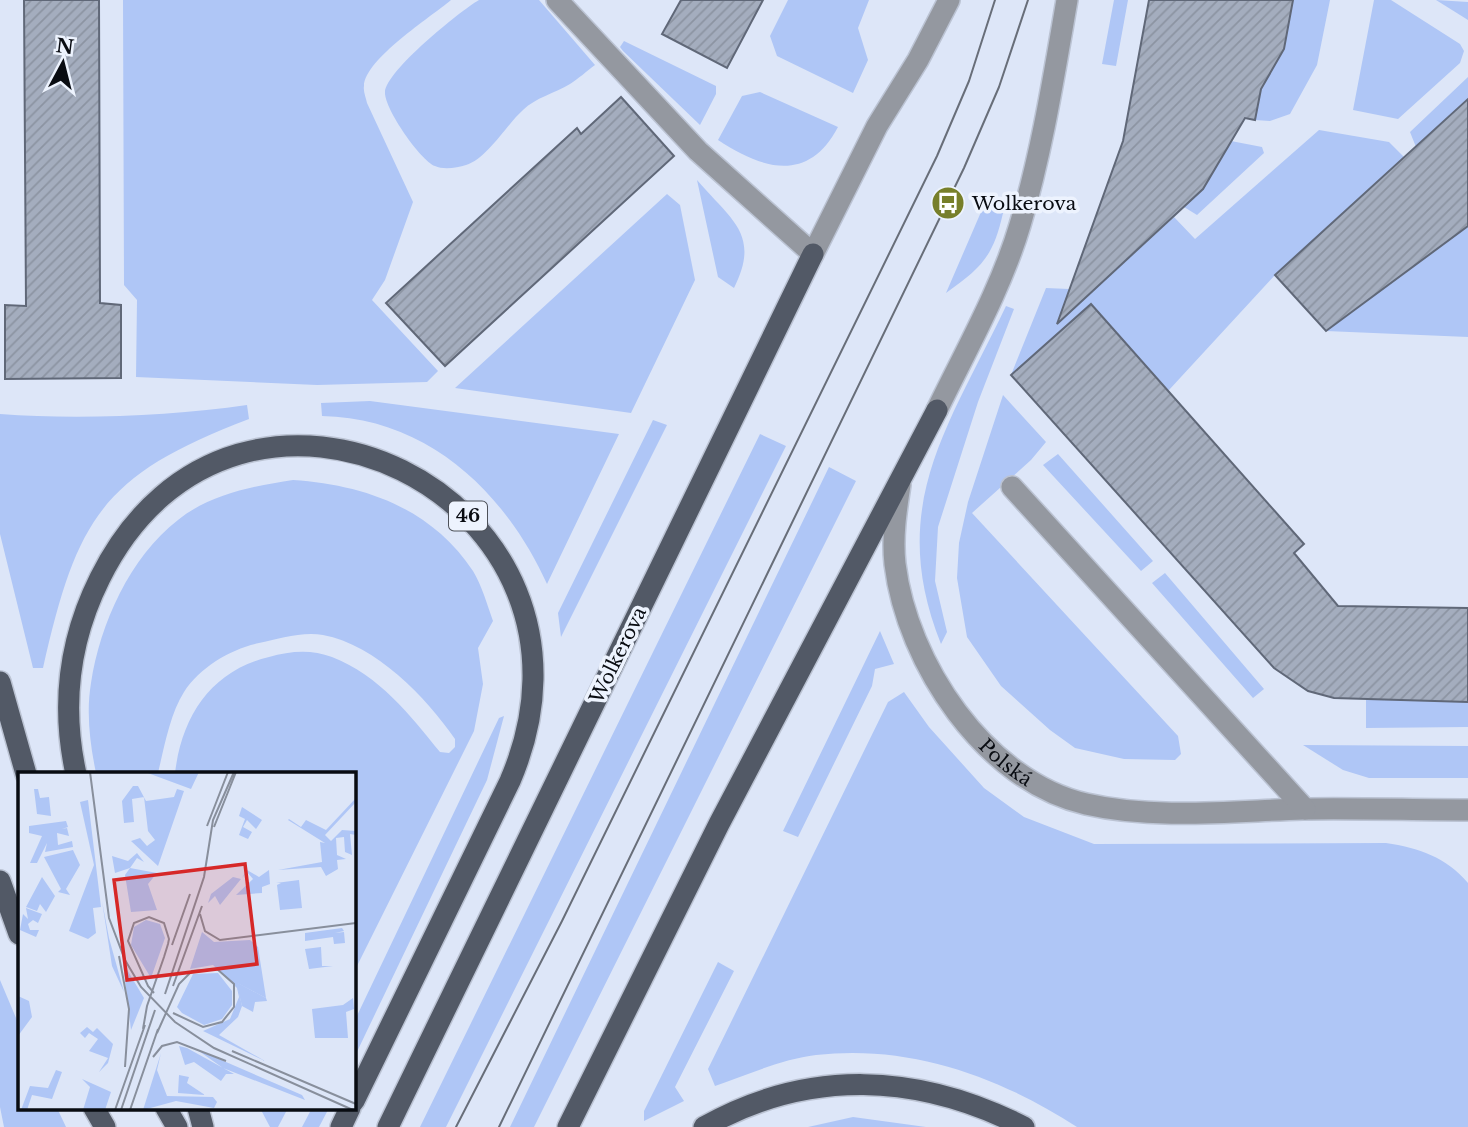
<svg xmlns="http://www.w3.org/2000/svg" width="1468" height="1127" font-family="'Libre Baskerville',serif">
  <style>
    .grass { fill: #afc6f6 }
    .building { fill: url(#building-hatch); stroke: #606878; stroke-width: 2 }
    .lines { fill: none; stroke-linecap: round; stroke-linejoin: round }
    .minor-casing { stroke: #bbc3d3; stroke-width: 24 }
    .major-casing { stroke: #bbc3d3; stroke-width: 24 }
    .minor { stroke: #9498a0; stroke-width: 21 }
    .major { stroke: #525966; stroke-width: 21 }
    .tram { stroke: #686e79; stroke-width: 2 }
    .labels { text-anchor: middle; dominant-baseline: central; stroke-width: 7; stroke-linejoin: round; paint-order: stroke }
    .shield { fill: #edf3fe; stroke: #4d5159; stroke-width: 2 }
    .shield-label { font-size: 18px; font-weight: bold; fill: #090c12 }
    .poi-label { font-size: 19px; fill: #090c12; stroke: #edf3fe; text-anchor: start }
    .street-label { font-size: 19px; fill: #090c12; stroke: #edf3fe }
    .inset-road { fill: none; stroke: #888f9c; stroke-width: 2 }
    .view { fill: #d62828; fill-opacity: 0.15; stroke: #d62828; stroke-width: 3.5 }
    .inset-edge { fill: none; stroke: #090c12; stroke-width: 3.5 }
  </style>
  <defs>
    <pattern id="building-hatch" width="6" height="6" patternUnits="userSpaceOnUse" patternTransform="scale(1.75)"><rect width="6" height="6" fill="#a4adbe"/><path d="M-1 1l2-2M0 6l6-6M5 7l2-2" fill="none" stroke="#8c94a2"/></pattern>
  </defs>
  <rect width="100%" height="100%" fill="#dde6f8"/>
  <path class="grass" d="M123,0H451C431,17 365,59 364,86C363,91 366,98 367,103L413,202L385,280L372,300L438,371L427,382L317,385L136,377L137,300L124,285Z
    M479,0H539L595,65C587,71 578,79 570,84C555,93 535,98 523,110C507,124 487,159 466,165C457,168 443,170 435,166C420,160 384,108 385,92C386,71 460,11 479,0Z
    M788,0H869L858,28L868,60L853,93L777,56L770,36Z
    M1114,0H1128L1116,66L1102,64Z
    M1293,0H1330L1317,65L1290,114L1270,121L1255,120L1263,79Z
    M1374,0H1391L1460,44L1464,51L1460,63L1398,119L1353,110Z
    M1436,0L1468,2V20Z
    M624,41L716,86V94L700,125L623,51L620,47Z
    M1468,77V99L1416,147L1410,132Z
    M760,92L838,127C808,184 762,169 718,140L742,96Z
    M1319,130L1389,142L1404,157L1275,275L1169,390L1139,417L1091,364L1120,337L1091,304L1011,375L1046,288L1069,289L1081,302L1174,217L1195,239Z
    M1231,141L1262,147L1264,153L1197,215L1184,207L1203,189Z
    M697,180C731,220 761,234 734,288L718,277Z
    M667,194L680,205L695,280L631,413L455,388Z
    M990,208L1003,213C993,257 982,267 946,293L981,212Z
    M1468,226V337L1326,331Z
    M1006,306L1014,309L978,402L938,527L935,581L947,632L941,644C886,506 948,428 1006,306Z
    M1003,395L1046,442L1031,460L972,513L1178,736L1181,754L1175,760L1124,759L1075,748L1050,730L1001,686L967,637L957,578L959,543L968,502Z
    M370,401L619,434L547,584C505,492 428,418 322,416L321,403Z
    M247,405L249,419C102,475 77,518 43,668H33L0,534V414C76,420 171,416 247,405Z
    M653,420L667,425L561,637L558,613Z
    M760,434L786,446L446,1127H420Z
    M1058,454L1153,561L1141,571L1043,465Z
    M829,467L856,481L534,1127H510Z
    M293,480C365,485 431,508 473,571C482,586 487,604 493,621L478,648L483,684L474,731L354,972V774L175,773C182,716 211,671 269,657C290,651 311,649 332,657C380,676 409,714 440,752L449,753L455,747V739C426,697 376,645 323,635C303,631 278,639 259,643C231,649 200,667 184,692C170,714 164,748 158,773H96C90,744 86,713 91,683C100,624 130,557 178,520C210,494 254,486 293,480Z
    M1165,573L1264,689L1253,698L1152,583Z
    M880,631L894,664L875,669L872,686L798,837L783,831Z
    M904,692L929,727L984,788L1024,817L1094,844L1386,843C1419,848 1446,857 1468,883V1127H1077C1000,1077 910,1044 816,1055C782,1059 747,1075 715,1086L708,1069L888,702Z
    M1366,698L1468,702V727L1366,728Z
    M504,716L487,780L354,1058V1022L499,718Z
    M1303,745L1468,746V778H1369L1343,770Z
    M718,962L734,971L675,1087L684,1101L644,1121V1111Z
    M0,980L19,1025V1108H57L66,1127H4L0,1107Z
    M260,1108H288L278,1127H270Z
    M312,1108H329L319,1127H302Z
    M853,1117L926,1127H808Z"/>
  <path class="building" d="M24,0H99L100,303L121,305V378L5,379V305L26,306Z
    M681,0H763L727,68L662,34Z
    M1149,0H1293L1284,49L1261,89L1255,120L1245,118L1203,189L1057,324L1123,141Z
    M621,97L674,156L445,366L386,303L577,128L581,134Z
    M1468,99V226L1326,331L1275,275Z
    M1091,304L1304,544L1294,553L1338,606L1468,608V702L1334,698L1308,691L1274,668L1011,375Z"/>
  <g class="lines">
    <defs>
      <g id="minor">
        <path d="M557,0L698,151L813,254L877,126L918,60L949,0"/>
        <path d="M937,410C966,350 1001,289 1020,225C1042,152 1054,75 1067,0"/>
        <path id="s1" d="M900,485C896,511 892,537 895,564C907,663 985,781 1086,804C1156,820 1233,811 1303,809C1358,808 1413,810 1468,810"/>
        <path d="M1012,487L1305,809"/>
      </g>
      <path id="major" d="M0,682L26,774
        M76,774C61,706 69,640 100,578C236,304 632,497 510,781L354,1101
        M0,881L19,934
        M94,1108L105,1127
        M166,1108L177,1127
        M198,1108L203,1127
        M341,1127L350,1108
        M388,1127L813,254
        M568,1127L719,824L937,410
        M704,1127C809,1068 918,1073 1024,1127"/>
    </defs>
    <use href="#minor" class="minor-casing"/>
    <use href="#major" class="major-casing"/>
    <use href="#minor" class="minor"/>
    <use href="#major" class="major"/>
    <path class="tram" d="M456,1127L562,921L937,156L969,81L995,0
      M499,1127L964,168L999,87L1028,0"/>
  </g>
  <defs>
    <symbol id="bus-disc" viewBox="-11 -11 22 22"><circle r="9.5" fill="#777f2a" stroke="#edf3fe"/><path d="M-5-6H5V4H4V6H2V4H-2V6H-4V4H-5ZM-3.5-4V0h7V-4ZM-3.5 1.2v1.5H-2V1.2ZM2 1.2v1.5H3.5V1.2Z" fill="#fff"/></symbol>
  </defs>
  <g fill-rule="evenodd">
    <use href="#bus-disc" x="929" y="184" width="38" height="38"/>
  </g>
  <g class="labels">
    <rect class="shield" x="449" y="501.5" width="38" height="29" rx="5"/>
    <g class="shield-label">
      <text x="468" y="516">46</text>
    </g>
    <g class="poi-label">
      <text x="972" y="203">Wolkerova</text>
    </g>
    <g class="street-label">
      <text transform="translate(618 655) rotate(-64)">Wolkerova</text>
      <text stroke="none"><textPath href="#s1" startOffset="312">Polská</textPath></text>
    </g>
  </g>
  <g transform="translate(18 772)">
    <rect width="338" height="338" fill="#dde6f8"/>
    <path d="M127,0H181L173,17ZM115,14H120L128,29L156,25L159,17L166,19L140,94L113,69L122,66L129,74L137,68L130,59L126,25L114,27L116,50L106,51L104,29ZM16,17H20L22,26L31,25L33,44L19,42ZM338,26V30L307,63L313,69L324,58L338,59V63L332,62L334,83L327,80L326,65L318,66L319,83L328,87L319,88L320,97L308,104L303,95L260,98L304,90L302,70L307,71L270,48L271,47L283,55L288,48L308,58ZM70,28L83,135L75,136L78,161L70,167L51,159L76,93L62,30ZM224,35L244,48L238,57L229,48L225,55L234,60L230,67L221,63L227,47L221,44ZM48,49L50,55L44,57L49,56L51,64L39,61L40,73L54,69L55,75L27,80L29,71L19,91H12L24,64L11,61V54ZM55,78L62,93L48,117L52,123L40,120L43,117L26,85ZM119,81L126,90L119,86L112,96L97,101L94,84L110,89ZM112,96L139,101L130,112L139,138L113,140L107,103ZM229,98L241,105L251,98L252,112L244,115V121L218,123L235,107L229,100L224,106ZM24,105L37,124L28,140L22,132L19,139L8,135ZM215,105L223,107L202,133L197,124L190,131L193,122ZM84,129L91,166L106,220L94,194ZM8,136L24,142L20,151L15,148L10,152L12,158H21L18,165L2,158L5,142L10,147ZM128,148L142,152L147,166L133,206L113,173L116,155ZM324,156L326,159L317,161L326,160L327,171L316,172L315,165L287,169V161ZM184,160L196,170L232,168L240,175L248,226L219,211L224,234L220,245L201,263L247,289L185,259L212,247L221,225L219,216L195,193L172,197ZM303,175L304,194H315L291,197L287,177ZM105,191L126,226L113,258ZM200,201L214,219V233L204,247L186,253L164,241L159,235L175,202ZM0,224L11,229L14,245L0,264ZM335,226L336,237L328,240L330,266H297L294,237L325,233ZM69,255L75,260L79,256L95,272L90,291L81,300L90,286L71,279L80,267L71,261L67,266L62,261ZM161,274L169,276L216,302H208L203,309L176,290L167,293ZM178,277L284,323L287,328L205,296ZM143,281L139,298L149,324L195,325L199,330L196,336L158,329L125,338ZM38,298L44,300L34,327L14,323L9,338H3L12,314L30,316ZM161,303L171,305L169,311L187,323L160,321ZM64,307L93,320L87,338H65L72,315Z" fill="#afc6f6"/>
    <path d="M281,108L284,136L262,138L259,113L263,111H258ZM218,210L248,226L249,229L237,230L235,240L224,234Z" fill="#afc6f6"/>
    <path class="inset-road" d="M72,0L91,146L107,188L123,215L157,250L196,276L335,338M189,54L210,0M196,55L218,0M182,142L187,159L202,168L338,151M154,173L172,122M101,184L111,237L107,295M155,214L184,134M147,222L186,105L195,48L216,0M125,257L129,234L146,185L150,172L151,167L146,151L131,145L116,151L110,169L130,214L136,221M139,261L161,212L174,199L199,197L216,212V235L204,250L185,255L155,241M214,279L338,332M135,285L144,274L159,270L208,289M97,338L127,253M103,338L137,238M112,338L140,257"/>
    <path class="view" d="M227,92L239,192L109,208L96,108Z"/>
    <rect width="338" height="338" class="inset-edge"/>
  </g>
  <g transform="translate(63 63) rotate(7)" stroke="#edf3fe" stroke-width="5" paint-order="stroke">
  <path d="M0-5L12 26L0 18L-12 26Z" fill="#090c12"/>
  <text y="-10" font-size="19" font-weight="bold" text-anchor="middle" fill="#090c12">N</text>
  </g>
</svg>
